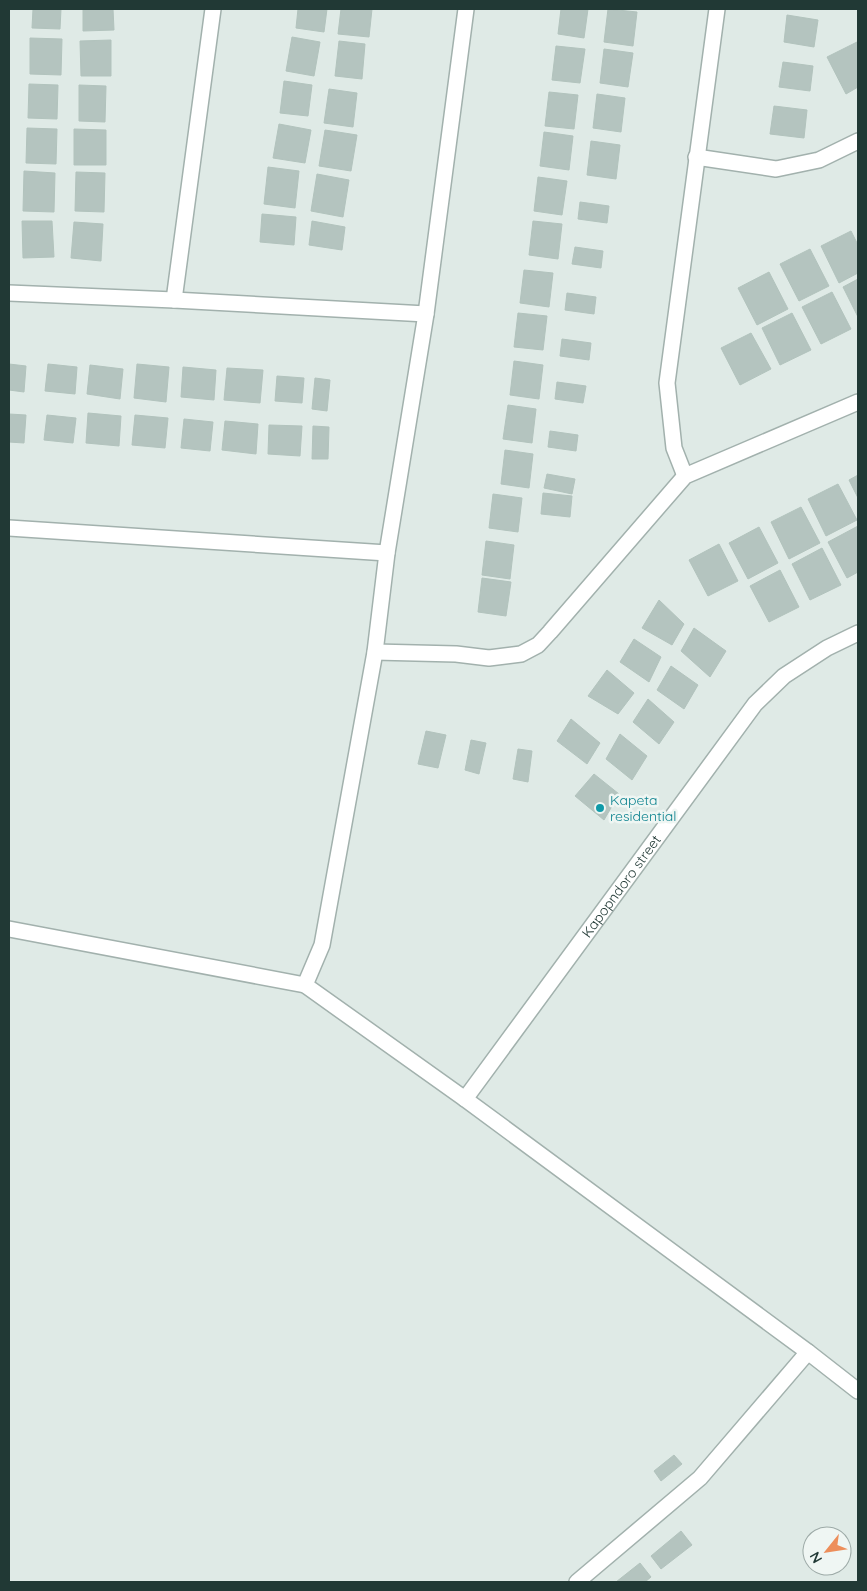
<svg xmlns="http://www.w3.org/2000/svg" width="867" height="1591" font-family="Quicksand,sans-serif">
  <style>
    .building { fill: #b4c4bf; stroke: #b2c3bd }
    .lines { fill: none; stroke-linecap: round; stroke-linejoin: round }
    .minor-casing { stroke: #a2b1ad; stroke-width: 18 }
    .tertiary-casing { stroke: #a2b1ad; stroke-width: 18 }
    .minor { stroke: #fff; stroke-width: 15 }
    .tertiary { stroke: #fff; stroke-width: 15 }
    .culture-dot { fill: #0f9aa8; stroke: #eff6f3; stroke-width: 2 }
    .labels { text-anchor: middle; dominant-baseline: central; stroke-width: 5; stroke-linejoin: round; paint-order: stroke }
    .culture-label { font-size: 14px; fill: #0d838f; stroke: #eff6f3; text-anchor: start }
    .street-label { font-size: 14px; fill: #213935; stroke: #eff6f3 }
  </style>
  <rect width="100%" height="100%" fill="#dfeae6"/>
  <path class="building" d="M33,9H61L60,29L32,28Z
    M83,9H113L114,30L83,31Z
    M298,9H327L324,32L296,28Z
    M341,9H372L369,37L338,34Z
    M561,9H588L584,38L558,34Z
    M608,9L637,12L633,46L604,42Z
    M787,15L818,20L814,47L784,42Z
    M292,37L320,42L314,76L286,71Z
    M30,38L62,39L61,75L30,74Z
    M111,40V76H81L80,41Z
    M339,41L365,44L362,79L335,76Z
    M857,42L858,44V87L846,94L827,57Z
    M556,46L585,49L580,83L552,80Z
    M604,49L633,53L628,87L600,83Z
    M783,62L813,66L810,91L779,87Z
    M284,81L312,85L308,116L280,113Z
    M29,84L58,85L57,119L28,118Z
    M79,85L106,86L105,122L79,121Z
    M329,89L357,93L353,127L324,123Z
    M549,92L578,95L574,129L545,126Z
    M597,94L625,98L621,132L593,128Z
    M774,106L807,110L804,138L770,134Z
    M279,124L311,130L305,163L273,158Z
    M27,128L57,129L56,164L26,163Z
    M74,129L106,130V165H74Z
    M325,130L357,135L351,171L319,166Z
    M544,132L573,136L569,170L540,166Z
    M591,141L620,145L616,179L587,175Z
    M268,167L299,171L295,208L264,204Z
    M24,171L55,173L54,212L23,211Z
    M76,172L105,173L104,212L75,211Z
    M317,174L349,180L343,217L311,211Z
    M538,177L567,181L562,215L534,211Z
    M580,202L609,206L607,223L578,219Z
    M262,214L296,217L294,245L260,242Z
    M22,221H52L54,257L23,258Z
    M312,221L345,227L342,250L309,245Z
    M533,221L562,224L558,259L529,255Z
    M74,222L103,224L101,261L71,258Z
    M851,231L858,245V273L839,283L821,246Z
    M575,247L603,251L601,268L572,264Z
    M810,249L829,286L799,301L780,264Z
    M524,270L553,273L549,307L520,303Z
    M769,272L788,309L757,325L738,288Z
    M858,279V317L843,287Z
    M832,292L851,329L821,344L802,307Z
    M567,293L596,297L594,314L565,310Z
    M518,313L547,316L543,350L514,347Z
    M792,313L811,350L780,365L762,328Z
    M751,333L771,369L740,385L721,348Z
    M562,339L591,343L589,360L560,356Z
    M514,361L543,365L539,399L510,395Z
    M9,364L26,366L24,392L9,390Z
    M48,364L77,367L75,394L45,391Z
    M137,364L169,367L166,402L134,398Z
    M90,365L123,369L120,399L87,394Z
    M183,367L216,370L214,400L181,397Z
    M227,368L263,370L260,403L224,400Z
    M277,376L304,378L302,403L275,401Z
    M315,378L330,380L327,411L312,409Z
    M557,382L586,386L583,403L555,399Z
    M508,405L536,409L532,443L503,439Z
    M88,413L121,416L119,446L86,443Z
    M9,414L26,415L24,443L9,442Z
    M47,415L76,418L73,443L44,440Z
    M135,415L168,418L165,448L132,445Z
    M184,419L213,422L210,451L181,448Z
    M225,421L258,424L256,454L222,450Z
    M269,425L302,426L300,456L268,454Z
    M313,426L329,427L328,459H312Z
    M550,431L578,435L576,451L548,447Z
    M505,450L533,454L529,488L501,484Z
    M547,474L575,479L572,494L544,488Z
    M858,475V498L849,480Z
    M838,484L857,520L826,536L808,499Z
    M543,493L572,496L570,517L541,514Z
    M493,494L522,498L518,532L489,528Z
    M801,507L820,543L789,559L771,522Z
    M858,526V572L847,578L828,542Z
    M759,527L778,563L748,579L729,543Z
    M486,541L514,545L510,579L482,575Z
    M719,544L738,581L708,596L689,560Z
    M822,548L841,585L810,600L792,564Z
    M780,570L799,607L769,622L750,586Z
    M482,578L511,582L506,616L478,612Z
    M659,600L684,624L672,645L642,628Z
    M694,628L726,651L710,677L681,651Z
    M634,639L661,657L649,682L620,662Z
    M671,666L698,685L684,709L657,690Z
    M607,670L634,693L618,714L588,696Z
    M648,699L674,722L659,744L633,722Z
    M571,719L600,743L587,764L557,741Z
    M426,731L446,735L438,768L418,764Z
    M620,734L647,756L632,780L606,759Z
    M471,740L486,743L479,774L465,770Z
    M518,749L532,751L528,782L513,779Z
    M594,774L619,794L604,820L575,796Z
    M674,1455L682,1464L661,1481L654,1471Z
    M681,1531L692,1545L661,1569L651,1556Z
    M640,1563L651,1577L645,1582H616Z"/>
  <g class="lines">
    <defs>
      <g id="minor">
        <path d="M696,157L776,169L819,160L858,141"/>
        <path d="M9,293L174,300L426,314"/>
        <path d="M174,300L213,9"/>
        <path d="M685,476L674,448L667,383L717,9"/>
        <path d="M9,528L387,553"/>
        <path d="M375,652L456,654L489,658L521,654L538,645L550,632L685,476L858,402"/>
        <path d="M305,985L322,945L375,652L387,553L426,314L466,9"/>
        <path id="s1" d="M465,1099L755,704L784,676L827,648L858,633"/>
        <path d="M577,1582L700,1478L808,1352"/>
      </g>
      <path id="tertiary" d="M9,929L305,985L465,1099L808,1352L858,1391"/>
    </defs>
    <use href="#minor" class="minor-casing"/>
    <use href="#tertiary" class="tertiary-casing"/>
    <use href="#minor" class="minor"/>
    <use href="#tertiary" class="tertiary"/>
  </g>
  <circle class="culture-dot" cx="600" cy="808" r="5"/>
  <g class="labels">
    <g class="culture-label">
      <text x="610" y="800">Kapeta<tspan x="610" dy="16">residential</tspan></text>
    </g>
    <g class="street-label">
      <text stroke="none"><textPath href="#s1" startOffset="264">Kapopndoro street</textPath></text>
    </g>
  </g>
  <rect width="867" height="1591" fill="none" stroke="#213935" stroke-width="20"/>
  <g transform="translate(827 1551) rotate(240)"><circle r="24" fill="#eff6f3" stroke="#9daaa7"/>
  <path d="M0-4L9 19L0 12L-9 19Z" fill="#ed8e5a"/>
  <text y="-8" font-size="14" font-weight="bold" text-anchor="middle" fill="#213935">N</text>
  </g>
</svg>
